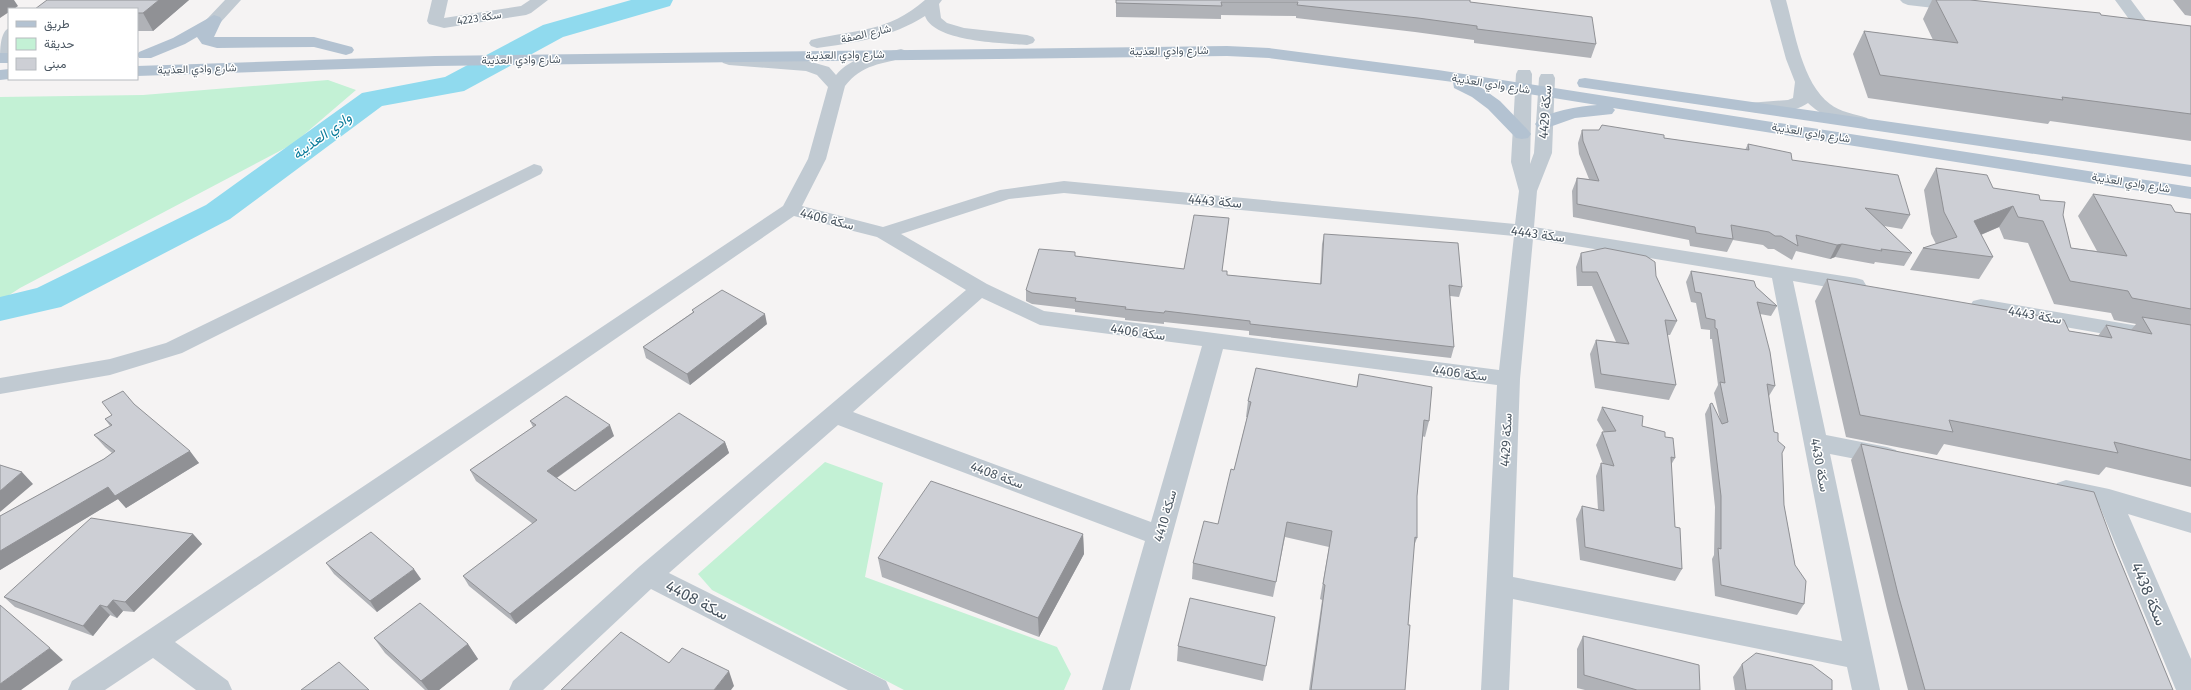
<svg xmlns="http://www.w3.org/2000/svg" width="2191" height="690" font-family="'Fira Sans',Vazirmatn,sans-serif">
  <style>
    .green { fill: #c3f1d5 }
    .lines { fill: none; stroke-linecap: round; stroke-linejoin: round }
    .river { fill: #90daee; fill-rule: evenodd }
    .minor { fill: #c1cad2; fill-rule: evenodd }
    .major { fill: #b3c2d1; fill-rule: evenodd }
    .wall { fill: #b0b2b7 }
    .shaded-wall { fill: #909195 }
    .building { fill: #cdcfd5; stroke: #909195 }
    .labels { text-anchor: middle; dominant-baseline: central; stroke-width: 3; stroke-linejoin: round; paint-order: stroke }
    .far-street-label { font-size: 11px; fill: #4a5661; stroke: #fff }
    .street-label { font-size: 13px; fill: #4a5661; stroke: #fff }
    .water-label { font-size: 14px; font-style: italic; fill: #0c7c9b; stroke: #fff }
    .near-street-label { font-size: 16px; fill: #4a5661; stroke: #fff }
  </style>
  <rect width="100%" height="100%" fill="#f5f3f3"/>
  <path class="green" d="M328,80L356,90L293,144L20,288L0,301V97L143,95Z
    M825,462L883,483L865,577L1057,647L1071,674L1064,690H904L712,590L698,574Z"/>
  <g class="lines">
    <path class="river" d="M631,0H673L670,6L563,37L464,91L382,106L230,219L61,307L0,321V297L37,288L206,205L362,93L445,77L543,25Z"/>
    <path class="minor" d="M225,0H241L220,23H208L206,20Z
      M432,0H448L444,18L521,6L530,0H548L531,13L526,15L444,28L429,24L427,21Z
      M925,0H942L939,4L941,18L947,23L964,28L1027,35L1033,37L1035,40L1033,43L1027,45C1003,43 934,42 925,16C892,37 855,43 817,48L811,46L809,43L811,40C856,29 887,33 925,0Z
      M1770,0H1786C1795,32 1802,83 1830,104C1840,112 1855,114 1867,118L1870,122L1867,126C1850,130 1820,115 1808,103C1794,113 1764,115 1748,111L1745,107L1748,103L1788,100L1793,98L1795,82L1786,59Z
      M1900,0H1948L1965,3L1968,6L1965,9L1960,11L1908,5L1903,3Z
      M2115,0H2131L2151,27L2149,30H2137Z
      M9,28V62H0C0,50 0,32 9,28Z
      M901,49L907,51L909,54L907,57C882,64 862,64 845,86L826,159L802,206L883,227L1000,190L1064,181L1515,224L1519,191L1511,162L1516,74L1518,70H1530L1532,74L1530,164L1534,153L1539,78L1541,74H1553L1555,78L1552,153L1537,191L1534,227L1856,278L1863,280L1866,285L1863,290L1856,292L1793,281L1826,435L1887,447L1896,450L1899,456L1896,462L1887,465L1830,454L1880,690H1852L1847,667L1513,599L1509,690H1481L1497,385L1223,349L1130,690H1102L1145,541L838,425L669,573L886,681L890,690H848L651,589L543,690H509L513,681L639,567L966,290L877,237L794,216L175,642L228,681L232,690H196L153,658L105,690H68L72,681L783,206L808,159L828,87L817,75L806,71L729,65L723,63L721,60L723,57L729,55L808,61L829,67L836,75C851,56 878,54 901,49ZM1064,193L1514,236L1499,370L1044,311L987,284L901,234L1009,199ZM1533,239L1772,278L1842,641L1513,577L1520,379ZM982,298L1040,325L1202,346L1151,522L853,412Z
      M534,164L541,166L543,170L541,174L182,353L110,375L0,394V378L110,359L166,343Z
      M1981,299L2191,335V349L1973,311L1970,306L1973,301Z
      M2066,480L2109,489L2191,513V533L2128,514L2191,659V690H2176L2100,507L2057,497L2054,490L2057,483Z"/>
    <path class="major" d="M214,15L220,17L222,20L214,37H314L352,47L354,50L352,53L346,55L314,47L217,48L202,44L197,37L185,44L151,58H139L137,55L139,52L173,38Z
      M1227,46L1269,48L1438,70L2191,187V199L1613,108L1615,110L1612,114L1575,118L1544,129L1538,128L1535,124C1544,111 1582,106 1597,105L1479,86L1500,101L1528,130L1531,134L1528,138L1522,139L1516,138L1488,109L1472,97L1454,88L1453,82L1269,58L1227,56L435,66L137,76V66L435,56Z
      M0,53H9V63H0Z
      M9,69V79L0,80V70Z
      M1585,78L2191,165V177L1579,87L1577,83L1579,79Z"/>
  </g>
  <path class="wall" d="M47,0H189L153,31H137V9Z
    M1116,0L1470,2L1596,44L1591,58L1474,43V40L1415,32L1296,18V16L1221,15V19L1116,17Z
    M1932,0H1970L2191,26V141L2050,121L2048,124L1868,98L1853,54L1864,31L1933,40L1923,19Z
    M2173,0H2191V16L2185,15Z
    M1582,130L1664,138L1745,150L1748,144L1792,160L1910,215L1902,229L1884,226L1912,253L1904,266L1875,262L1874,264L1835,257L1830,259L1796,251L1792,260L1774,249H1768L1763,245L1733,240L1727,252L1690,246L1689,240L1573,217L1572,191L1577,178L1589,179L1579,154L1578,143Z
    M1936,168L1993,188L2040,200L2063,215L2071,248L2097,251L2078,216L2093,194L2175,212L2191,214V487L2106,467L2099,475L1944,444L1937,455L1846,437L1815,301L1827,279L2069,331L2098,336L2106,325L2131,330L2136,324L2114,320L2111,313L2054,304L2028,243L2004,239L1999,227L1981,235L1993,257L1979,279L1910,270L1923,248L1936,244L1931,234L1924,190Z
    M1229,218L1222,271L1227,275L1320,284L1322,244L1324,234L1462,287L1459,297L1450,296L1454,347L1451,358L1249,335V331L1164,322V324L1125,320V318L1075,312V309L1032,304L1026,301V290L1075,252V256L1184,269Z
    M1581,253L1656,276L1677,321L1670,335H1667L1676,385L1669,400L1595,388L1590,354L1596,340L1616,342L1592,286H1577L1576,267Z
    M1691,271L1756,287L1777,306L1771,316L1760,314L1775,386L1769,396L1774,432L1782,453L1784,505L1795,565L1804,604L1797,615L1715,596L1712,559L1714,555L1715,507L1705,414L1710,404L1720,420L1714,393L1718,385L1712,339H1710V330L1701,329L1696,303L1691,302L1686,282Z
    M692,310L767,324L690,385L646,358L643,347L693,312Z
    M1359,374L1429,421L1425,437L1422,436L1417,496V538L1414,546L1408,625L1405,690H1309L1322,600L1320,599L1329,547L1285,537L1273,597L1192,579L1193,563L1218,524L1234,470L1247,417H1246L1248,401L1357,387Z
    M134,404L199,463L126,508L118,499L0,570V516L104,459L112,453L105,447L94,435L110,426L105,419Z
    M1602,407L1642,426L1665,437L1675,458L1671,465L1675,527L1682,569L1675,581L1580,560L1576,519L1582,506L1598,510L1596,476L1601,463L1603,464L1596,445L1602,432H1604L1597,420Z
    M530,421L614,436L557,478L575,491L725,442L729,453L516,624L469,586L463,576L533,524L476,481L470,470L533,427Z
    M1861,444L2114,546L2173,690H1908L1887,609L1851,460Z
    M193,534L202,544L134,612L123,611L117,618L110,615L93,636L15,607L4,597Z
    M1083,534L1084,554L1039,637L882,577L878,558Z
    M326,563L421,579L377,612L334,574Z
    M1275,617L1263,681L1177,661L1178,646Z
    M1583,636L1700,690H1585L1577,688V649Z
    M374,638L468,644L478,659L439,690H425L385,653Z
    M1742,664L1832,690H1735L1733,677Z"/>
  <path class="shaded-wall" d="M0,0H14L18,6L14,9H9V12L0,18Z
    M159,0H189L153,31L143,13Z
    M2013,206L1999,227L1961,243L1974,221Z
    M1842,244L1835,257L1830,259L1837,245Z
    M765,314L767,324L690,385L687,374Z
    M610,425L614,436L552,481L547,471Z
    M725,442L729,453L516,624L510,614Z
    M190,451L199,463L126,508L118,499L0,570V551L108,487Z
    M22,472L33,484L0,512V491Z
    M193,534L202,544L134,612L125,602Z
    M1083,534L1084,554L1039,637L1038,618Z
    M414,569L421,579L377,612L370,601Z
    M113,600L123,611L117,618L107,607Z
    M100,605L110,615L93,636L83,626Z
    M468,644L478,659L439,690H428L421,681Z
    M50,648L63,660L21,690H0V684Z
    M729,671L734,686L731,690H714Z"/>
  <path class="building" d="M47,0H159L143,13H137V9H35Z
    M1116,0H1470V2L1592,17L1596,44L1477,29V26L1418,18L1297,5L1298,2H1221L1222,6L1116,3Z
    M1936,0H1970L2100,13L2101,15L2191,26V114L2062,97L2063,100L1880,75L1864,31L1958,43Z
    M1602,125L1664,135V138L1749,150L1748,144L1791,153L1792,160L1898,175L1910,215L1865,208L1912,253L1881,249L1882,251L1842,244L1837,245L1796,235L1798,246L1781,236H1775L1769,232L1731,225L1733,239L1696,233L1695,227L1577,204V178L1599,181L1583,141L1582,130H1599Z
    M1936,168L1987,175L1993,188L2039,195L2040,200L2065,202L2063,215L2071,248L2127,256L2093,194L2171,205L2175,212L2191,214V309L2132,298L2128,291L2070,281L2043,221L2018,217L2013,206L1974,221L1993,257L1923,248L1957,237L1944,212Z
    M1194,215L1229,218L1222,271H1227V275L1321,284L1324,234L1458,243L1462,287L1449,285L1454,347L1250,324V321L1165,311L1164,313L1125,309L1126,307L1075,301L1076,298L1032,293L1026,290L1039,249L1075,252V256L1184,269Z
    M1605,248L1646,256L1655,262L1656,276L1677,321L1665,320L1676,385L1601,374L1596,340L1629,344L1597,272H1582L1581,253Z
    M1691,271L1754,281L1756,287L1777,306L1757,302L1770,352L1775,386L1767,384L1774,432L1778,433V441L1785,447L1782,453L1784,505L1795,565L1806,581L1804,604L1721,585L1718,548L1721,549V496L1710,404L1712,403L1722,424L1728,422L1720,382L1725,383L1717,329L1715,328V320L1706,318L1701,293L1695,292Z
    M1827,279L2064,320L2069,331L2112,338L2106,325L2152,334L2142,317L2191,325V460L2114,442L2118,453L1949,420L1953,432L1860,415Z
    M722,290L765,314L687,374L643,347L694,312L692,310Z
    M1256,368L1357,387L1359,374L1432,387L1429,421L1424,420L1417,496V538L1415,537L1408,625H1410L1405,690H1311L1325,585L1323,584L1332,531L1287,522L1276,582L1193,563L1204,521L1218,524L1231,469L1234,470L1251,402L1248,401Z
    M123,391L134,404L190,451L115,496L108,487L0,551V516L104,459L115,451L94,435L112,425L105,419L112,415L102,402Z
    M566,396L610,425L547,471L575,491L679,413L725,442L510,614L463,576L537,520L470,470L536,425L530,421Z
    M1602,407L1643,416L1642,426L1665,432V437L1673,438L1675,458L1671,457L1675,527L1680,528L1682,569L1585,547L1582,506L1604,511L1601,463L1614,466L1602,432L1616,431Z
    M1861,444L2094,492L2114,546L2173,690H1925L1898,594Z
    M0,465L22,472L0,491Z
    M931,481L1083,534L1038,618L878,558Z
    M91,518L193,534L125,602L113,600L107,607L100,605L83,626L4,597Z
    M371,532L414,569L370,601L326,563Z
    M1190,598L1275,617L1266,666L1178,646Z
    M420,603L468,644L421,681L374,638Z
    M0,605L50,648L0,684Z
    M621,632L669,663L682,648L729,671L714,690H561Z
    M1583,636L1699,665L1700,690H1637L1584,675Z
    M1756,653L1812,665L1832,680V690H1746L1742,664Z
    M339,662L369,690H301Z"/>
  <g class="labels">
    <g class="far-street-label">
      <text transform="translate(479 18) rotate(-9)">سكة 4223</text>
      <text transform="translate(866 34) rotate(-13)">شارع الصفة</text>
      <text transform="translate(1169 51) rotate(-1)">شارع وادي العذيبة</text>
      <text transform="translate(845 55) rotate(-1)">شارع وادي العذيبة</text>
      <text transform="translate(521 60) rotate(-1)">شارع وادي العذيبة</text>
      <text transform="translate(197 69) rotate(-2)">شارع وادي العذيبة</text>
      <text transform="translate(1491 84) rotate(9)">شارع وادي العذيبة</text>
      <text transform="translate(1811 133) rotate(9)">شارع وادي العذيبة</text>
      <text transform="translate(2131 183) rotate(9)">شارع وادي العذيبة</text>
    </g>
    <g class="street-label">
      <text transform="translate(1545 112) rotate(-86)">سكة 4429</text>
      <text transform="translate(1215 201) rotate(5)">سكة 4443</text>
      <text transform="translate(827 219) rotate(14)">سكة 4406</text>
      <text transform="translate(1538 234) rotate(8)">سكة 4443</text>
      <text transform="translate(2035 315) rotate(10)">سكة 4443</text>
      <text transform="translate(1138 332) rotate(8)">سكة 4406</text>
      <text transform="translate(1460 373) rotate(7)">سكة 4406</text>
      <text transform="translate(1506 440) rotate(-87)">سكة 4429</text>
      <text transform="translate(1820 465) rotate(79)">سكة 4430</text>
      <text transform="translate(997 475) rotate(20)">سكة 4408</text>
      <text transform="translate(1165 516) rotate(-74)">سكة 4410</text>
    </g>
    <g class="water-label">
      <text transform="translate(322 136) rotate(-36)">وادي العذيبة</text>
    </g>
    <g class="near-street-label">
      <text transform="translate(2149 594) rotate(67)">سكة 4438</text>
      <text transform="translate(697 600) rotate(27)">سكة 4408</text>
    </g>
  </g>
  <rect x="8" y="8" width="130" height="72" fill="#ffffff" stroke="#b7bbc0"/>
  <rect x="16" y="21" width="20" height="6" fill="#b3c2d1" stroke="#b7bbc0"/>
  <text x="44" y="28" font-size="12" fill="#4a5661">طريق</text>
  <rect x="16" y="38" width="20" height="12" fill="#c3f1d5" stroke="#b7bbc0"/>
  <text x="44" y="48" font-size="12" fill="#4a5661">حديقة</text>
  <rect x="16" y="58" width="20" height="12" fill="#cdcfd5" stroke="#b7bbc0"/>
  <text x="44" y="68" font-size="12" fill="#4a5661">مبنى</text>
</svg>
